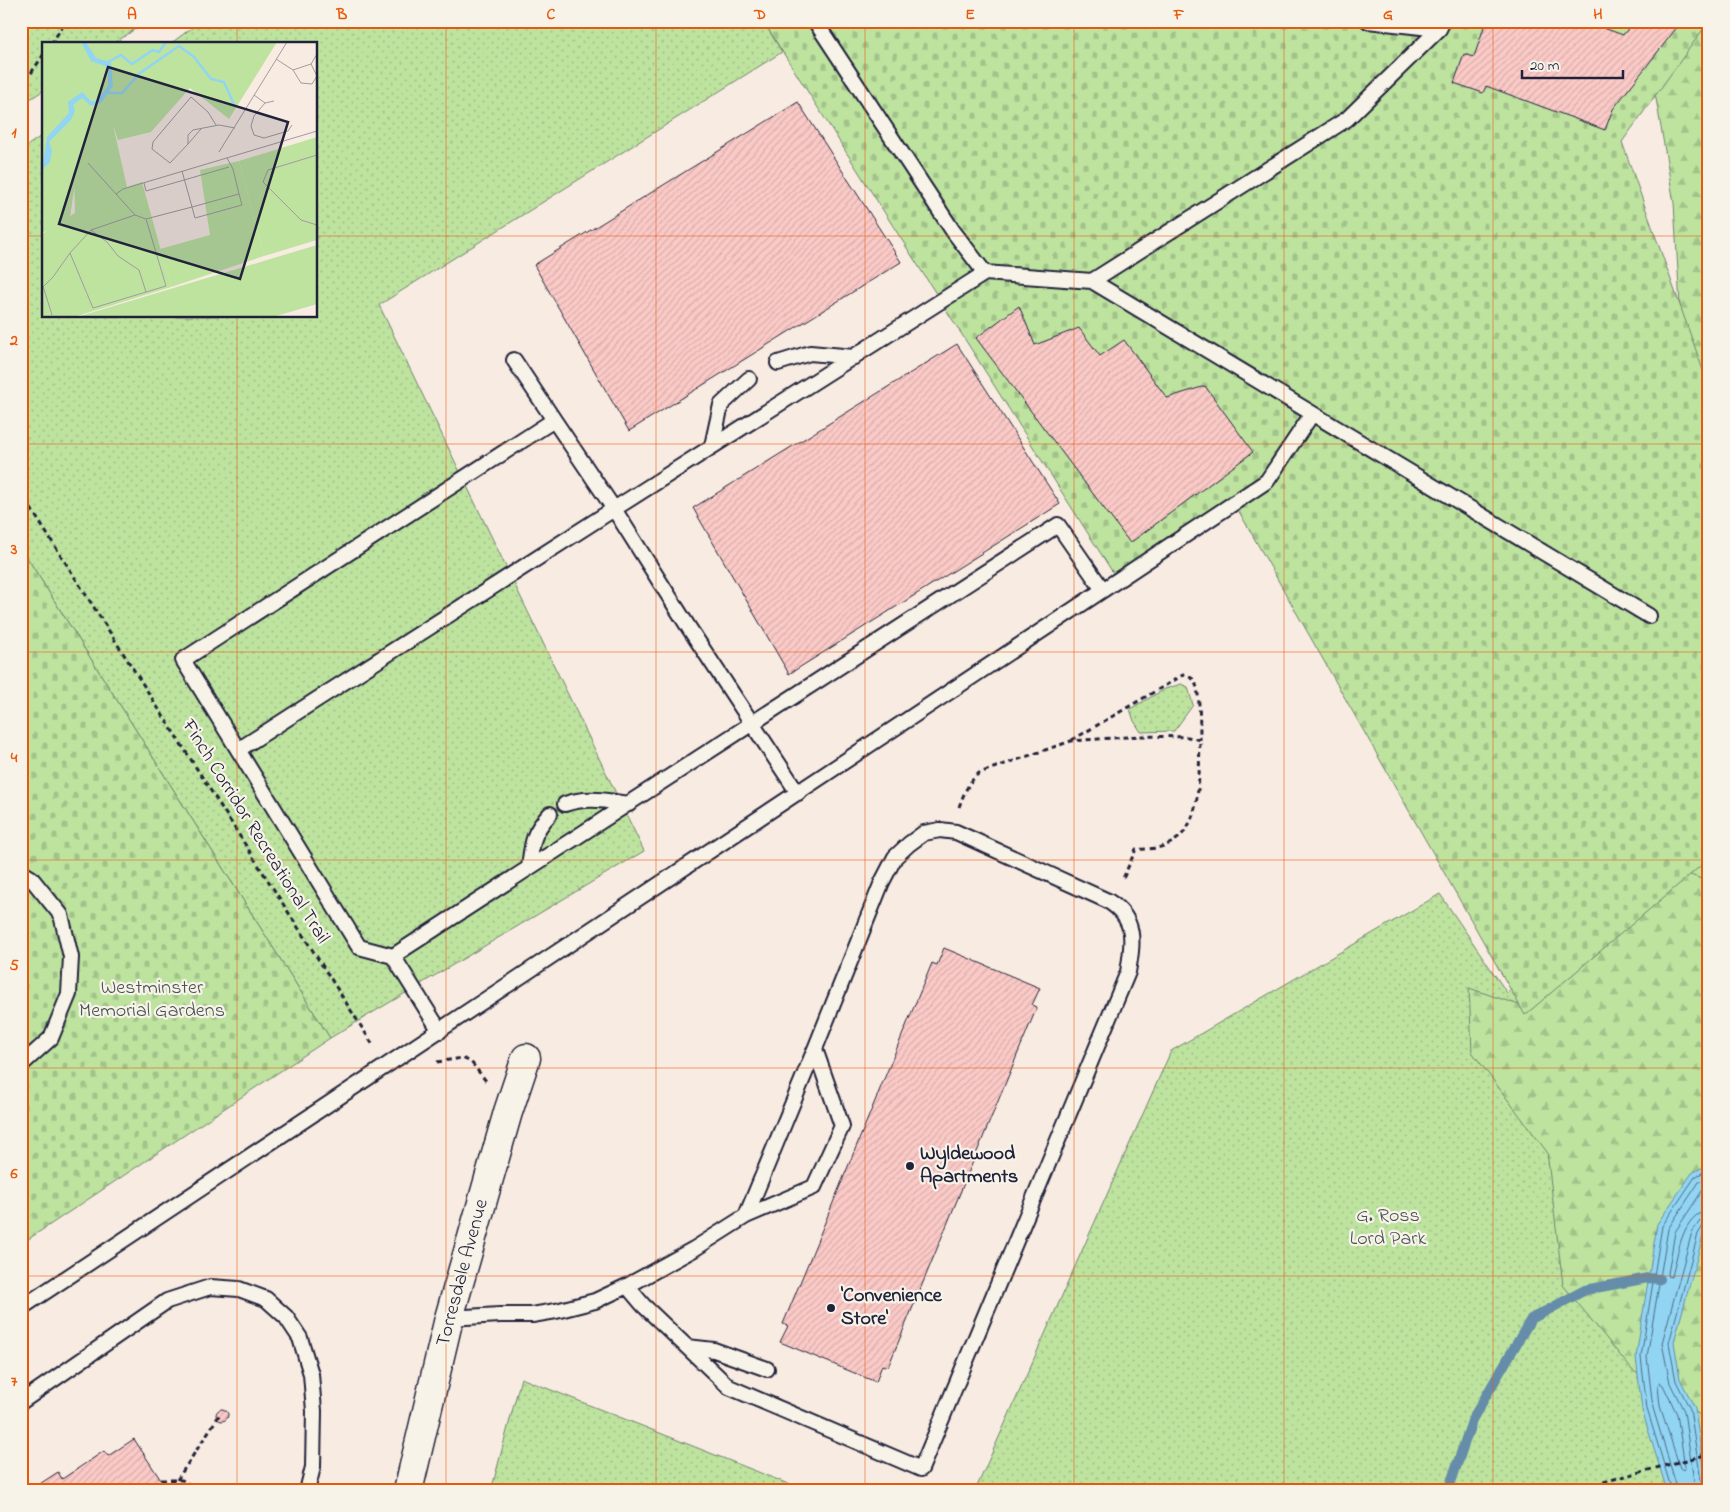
<svg xmlns="http://www.w3.org/2000/svg" width="1730" height="1512" font-family="'Indie Flower',sans-serif">
  <style>
    .grass { fill: url(#grass-dots); stroke: #70826d }
    .forest { fill: url(#forest-firs); stroke: #70826d }
    .cemetery { fill: url(#cemetery-stones); stroke: #70826d }
    .water { fill: #91d5f3; stroke: #658da9 }
    .lines { fill: none; stroke-linecap: round; stroke-linejoin: round }
    .shore { stroke: #4e6a85; stroke-width: 1 }
    .stream { stroke: #658da9; stroke-width: 10 }
    .building { fill: url(#building-hatch); stroke: #22223b }
    .service-casing { stroke: #22223b; stroke-width: 18 }
    .minor-casing { stroke: #22223b; stroke-width: 31 }
    .path { stroke: #22223b; stroke-width: 3; stroke-dasharray: 5 4; stroke-linecap: butt }
    .service { stroke: #f7f3e8; stroke-width: 14 }
    .minor { stroke: #f7f3e8; stroke-width: 28 }
    .grid { fill: none; stroke: #e8590c; stroke-width: 1; stroke-opacity: 0.55 }
    .poi-dot { fill: #22223b; stroke: #f7f3e8; stroke-width: 2 }
    .labels { text-anchor: middle; dominant-baseline: central; stroke-width: 4.5; stroke-linejoin: round; paint-order: stroke }
    .street-label { font-size: 20px; fill: #22223b; stroke: #f7f3e8 }
    .park-label { font-size: 20px; fill: #495254; stroke: #f7f3e8 }
    .poi-label { font-size: 20px; font-weight: bold; fill: #22223b; stroke: #f7f3e8; text-anchor: start }
    .inset-river { fill: none; stroke: #91d5f3; stroke-width: 2.5 }
    .inset-road { fill: none; stroke: #a29b9f; stroke-width: 1 }
    .view { fill: #22223b; fill-opacity: 0.15; stroke: #22223b; stroke-width: 2.5 }
    .inset-edge { fill: none; stroke: #22223b; stroke-width: 2.5 }
    .neatline { fill: none; stroke: #e8590c; stroke-width: 2 }
    .grid-label { font-size: 16px; text-anchor: middle; font-weight: bold; fill: #e8590c }
  </style>
  <defs>
    <pattern id="grass-dots" width="8" height="8" patternUnits="userSpaceOnUse" patternTransform="scale(1.25)"><rect width="8" height="8" fill="#bde39f"/><path d="M2 2h.1M6 6h.1" fill="none" stroke="#a2c28a" stroke-width="1.8" stroke-linecap="round"/></pattern>
    <pattern id="forest-firs" width="22" height="20" patternUnits="userSpaceOnUse" patternTransform="scale(1.25)"><rect width="22" height="20" fill="#bde39f"/><path d="M5 1l3.5 6h-7zM16 11l3.5 6h-7z" fill="#a2c28a"/></pattern>
    <pattern id="cemetery-stones" width="16" height="16" patternUnits="userSpaceOnUse" patternTransform="scale(1.25)"><rect width="16" height="16" fill="#bde39f"/><path d="M2 7V4a2 2 0 0 1 4 0v3zM10 15v-3a2 2 0 0 1 4 0v3z" fill="#a2c28a"/></pattern>
    <pattern id="building-hatch" width="6" height="6" patternUnits="userSpaceOnUse" patternTransform="scale(1.25)"><rect width="6" height="6" fill="#fbcac7"/><path d="M-1 1l2-2M0 6l6-6M5 7l2-2" fill="none" stroke="#d7adac"/></pattern>
  </defs>
  <rect width="100%" height="100%" fill="#f8ebe1"/>
  <filter id="ink" filterUnits="userSpaceOnUse"><feTurbulence type="fractalNoise" baseFrequency=".02" numOctaves="2"/><feDisplacementMap in="SourceGraphic" scale="10" xChannelSelector="R" yChannelSelector="G"/><feConvolveMatrix kernelMatrix="1 2 1 2 8 2 1 2 1" color-interpolation-filters="sRGB"/></filter>
  <g filter="url(#ink)">
    <path class="grass" d="M21,21H147L113,44H44V90L21,105Z
      M201,21H763L782,52L379,305L644,851L330,1038L21,548V150L44,134V316H316V44H170Z
      M1181,684L1188,687L1193,705L1174,731L1141,732L1134,721L1130,709L1165,689Z
      M1709,763V1491H975L1171,1051L1440,894L1507,993L1686,851Z
      M521,1378L806,1491H491Z"/>
    <path class="forest" d="M1709,21V464L1680,306L1674,203L1653,81Z
      M1675,869L1709,882V1421L1632,1370L1563,1285L1547,1152L1472,1052L1469,988L1531,1009Z"/>
    <path class="cemetery" d="M763,21H1709L1622,142L1709,387V846L1704,863L1525,1015L1237,508L1122,587Z
      M21,548L330,1038L21,1244Z"/>
    <path class="water" d="M1709,1164V1226L1703,1236L1674,1342L1680,1379L1695,1408L1705,1480L1709,1484V1491H1667L1642,1410L1636,1357L1657,1224L1692,1173Z"/>
    <g class="lines">
      <path class="shore" d="M1709,1185L1704,1188L1675,1232L1668,1274L1669,1277L1672,1276C1678,1255 1682,1212 1709,1211
        M1709,1224L1703,1226L1698,1234L1669,1343L1676,1381L1690,1409L1701,1481L1704,1486H1709
        M1660,1383L1663,1385L1677,1414L1685,1467L1683,1470L1680,1468L1660,1406L1658,1386Z
        M1672,1491L1647,1409L1641,1357L1662,1226L1695,1177L1709,1169
        M1678,1491L1653,1408L1647,1357L1668,1229L1699,1182L1709,1176
        M1701,1491L1694,1482L1684,1411L1670,1383L1662,1343L1692,1232L1700,1221L1709,1218"/>
      <path class="stream" d="M1448,1491L1473,1418L1531,1319L1585,1290L1648,1278L1660,1279"/>
    </g>
    <path class="building" d="M1486,21H1584L1623,35L1634,21H1682L1613,109L1605,130L1486,86L1483,93L1454,83L1464,54L1474,57Z
      M798,102L901,262L629,431L534,265Z
      M1019,306L1035,345L1079,328L1100,356L1124,340L1167,398L1205,386L1253,452L1130,543L976,338Z
      M957,344L1060,504L789,674L693,508Z
      M944,948L1040,988L1032,1005L1037,1007L888,1367L882,1365L876,1382L780,1342L788,1326L783,1324L932,963L937,965Z
      M216 1415a6 6 0 1 1 12 0a6 6 0 1 1-12 0Z
      M134,1439L168,1491H29L58,1472L62,1479L104,1451L108,1456Z"/>
    <g class="lines">
      <defs>
        <path id="service" d="M815,21L953,231L985,273L1092,281L1347,119L1439,29L1443,21
          M1368,21L1439,29
          M1092,281L1649,616
          M514,360L554,420
          M778,363L810,353L854,357
          M712,446L721,405L749,379
          M238,750L614,509L554,420L183,660L359,947L393,956L440,1031
          M798,793L689,628L614,509L985,273
          M565,804C587,796 607,801 629,804
          M529,868C532,843 532,833 550,814
          M21,872L31,878L61,915L71,957L69,994L51,1038L21,1065
          M393,956L1058,525L1103,590
          M746,1216L815,1049
          M21,1308L1267,481L1312,414
          M449,1318L500,1315H532L556,1311L595,1301L627,1286L694,1249L746,1216L814,1187L842,1126L815,1049L882,882L895,857L909,844L924,833L940,830L956,832L1108,901C1137,919 1133,942 1128,972L921,1469L729,1387L643,1305L627,1286
          M687,1347L714,1350L767,1369
          M21,1402L167,1301L210,1287L239,1289L266,1299L286,1317L300,1338L311,1374L314,1411L313,1467L307,1491"/>
        <path id="minor" d="M408,1491L449,1318L508,1112L526,1058"/>
      </defs>
      <use href="#service" class="service-casing"/>
      <use href="#minor" class="minor-casing"/>
      <path class="path" d="M51,44L66,21
        M21,88L44,54
        M21,493L373,1045
        M1072,740L1183,675C1187,676 1191,677 1194,680C1200,688 1200,728 1200,740
        M959,807C964,793 968,783 979,773L1071,741L1140,736L1188,737L1200,740C1198,789 1205,853 1136,849L1122,881
        M437,1062L462,1058L471,1062L486,1081
        M161,1480H182L200,1491
        M177,1480L220,1414
        M1578,1491L1603,1482L1709,1454"/>
      <use href="#service" class="service"/>
      <use href="#minor" class="minor"/>
    </g>
  </g>
  <path class="grid" d="M237,21V44M446,21V1491M656,21V1491M865,21V1491M1074,21V1491M1284,21V1491M1493,21V1491M21,236H44M316,236H1709M237,316V1491M21,444H1709M21,652H1709M21,860H1709M21,1068H1709M21,1276H1709"/>
  <g class="poi-dot">
    <circle cx="910" cy="1166" r="5"/>
    <circle cx="831" cy="1308" r="5"/>
  </g>
  <g class="labels">
    <g class="street-label">
      <text transform="translate(255 832) rotate(58)">Finch Corridor Recreational Trail</text>
      <text transform="translate(463 1273) rotate(-75)">Torresdale Avenue</text>
    </g>
    <g class="park-label">
      <text x="152" y="988">Westminster<tspan x="152" dy="23">Memorial Gardens</tspan></text>
      <text x="1388" y="1216">G. Ross<tspan x="1388" dy="23">Lord Park</tspan></text>
    </g>
    <g class="poi-label">
      <text x="920" y="1154">Wyldewood<tspan x="920" dy="23">Apartments</tspan></text>
      <text x="841" y="1296">'Convenience<tspan x="841" dy="23">Store'</tspan></text>
    </g>
  </g>
  <g transform="translate(42 42)">
    <rect width="275" height="275" fill="#f8ebe1"/>
    <path d="M0,0H235L187,77L148,46L109,90L76,98L72,86L49,95L33,142L28,174L0,191ZM197,119L222,214L129,245L118,207L168,193L158,128ZM275,203V262L231,275H35Z" fill="#bde39f"/>
    <path d="M146,0L186,36L195,49V64H188L180,52L149,32H124L117,28L119,19ZM63,32L76,54L73,68L78,81L76,87L70,83L51,93L36,81L27,82L18,91L2,122L0,136V75L15,62L32,57V53L25,49L26,43H41L45,37ZM23,115L34,118L28,176L14,187L0,190V163L2,174L15,164L19,155L20,140L14,118Z" fill="#bde39f"/>
    <path d="M71,83L85,145L100,140L129,245L32,275H0V192L33,171L32,131L28,124L48,93ZM275,95V198L222,214L197,119Z" fill="#bde39f"/>
    <path d="M275,216V250L265,254L255,223ZM251,223L260,252L205,269L196,240ZM174,247L183,274L127,275L123,263ZM117,264L120,275H80Z" fill="#bde39f"/>
    <path d="M39,0H44L54,16L69,20L71,44L59,61L49,64L40,56L31,63L33,69L29,78L7,100L10,108L8,120L0,128L5,95L27,71L26,60L40,50L49,59H54L66,44V25L49,19Z" fill="#91d5f3"/>
    <path class="inset-river" d="M66,20L79,13L90,22L111,8L117,10L124,0M65,51H80L98,31L137,4L152,15L169,37L182,40L193,65"/>
    <path class="inset-road" d="M234,17L251,28L269,22L275,12M251,28L259,41L270,42L275,34L269,22M212,53L223,61L232,59M223,61L212,74L209,84L212,93L222,96L246,89L250,83M174,83L166,70L149,55L111,100L110,107L128,121L146,102V93L151,88L177,83L193,86M146,102L159,87M177,110L245,0M275,113L226,128L221,140L259,178L275,183M185,116L191,127L197,152L200,163L153,176L150,165L197,152M46,121L93,173M102,141L104,149L187,125M74,152L81,147L275,89M104,177L150,165L140,129M49,188L65,200L76,214L97,228L104,250M1,244L10,273M0,246L11,235L28,211L49,188L93,173L104,177L124,244L51,266L28,211"/>
    <path class="view" d="M66,25L246,80L198,237L17,182Z"/>
    <rect width="275" height="275" class="inset-edge"/>
  </g>
  <rect width="1730" height="1512" fill="none" stroke="#f7f3e8" stroke-width="55"/>
  <path d="M1522 70v8h101v-8" fill="none" stroke="#22223b" stroke-width="2.5"/>
  <text x="1530" y="70" font-size="15" fill="#22223b" stroke="#f7f3e8" stroke-width="4" paint-order="stroke">20 m</text>
  <rect x="28" y="28" width="1674" height="1456" class="neatline"/>
  <g class="grid-label">
    <text x="132" y="19">A</text>
    <text x="342" y="19">B</text>
    <text x="551" y="19">C</text>
    <text x="760" y="19">D</text>
    <text x="970" y="19">E</text>
    <text x="1179" y="19">F</text>
    <text x="1388" y="19">G</text>
    <text x="1598" y="19">H</text>
    <text x="14" y="137">1</text>
    <text x="14" y="345">2</text>
    <text x="14" y="554">3</text>
    <text x="14" y="762">4</text>
    <text x="14" y="970">5</text>
    <text x="14" y="1178">6</text>
    <text x="14" y="1386">7</text>
  </g>
</svg>
